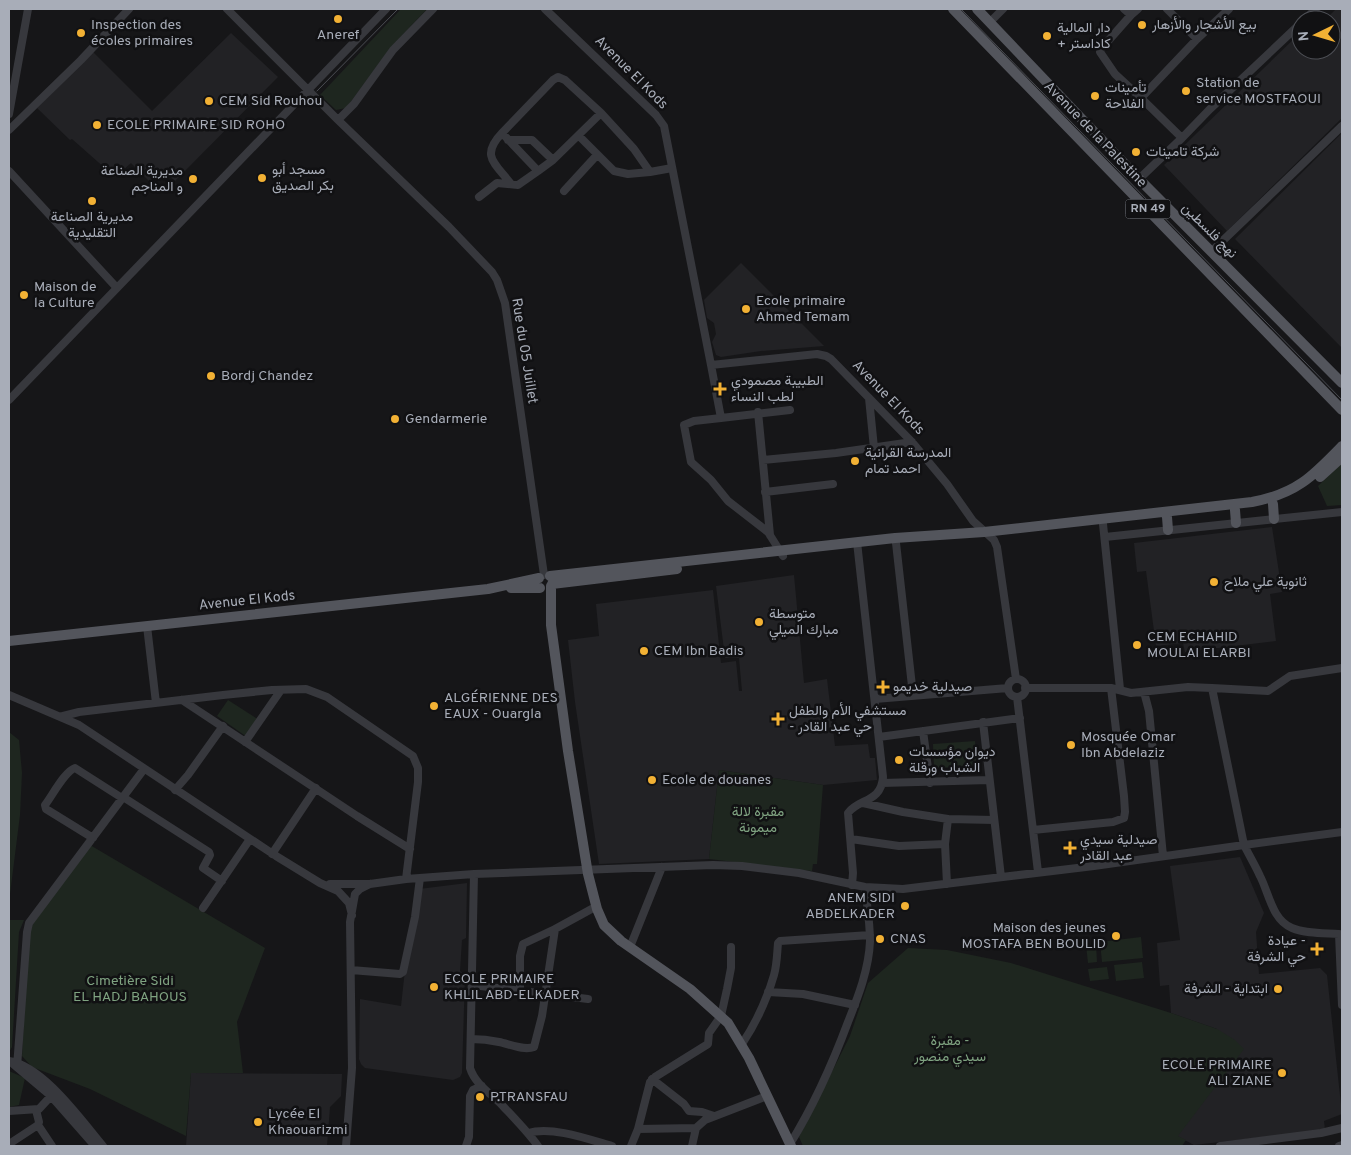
<svg xmlns="http://www.w3.org/2000/svg" width="1351" height="1155" font-family="Overpass,Vazirmatn,sans-serif">
  <style>
    .built { fill: #222225 }
    .green { fill: #1e261f }
    .lines { fill: none; stroke-linecap: round; stroke-linejoin: round }
    .minor { stroke: #37383d; stroke-width: 8 }
    .major { stroke: #53555c; stroke-width: 10 }
    .tram { stroke: #4a4c52; stroke-width: 1 }
    .poi-dot { fill: #f2b134; stroke: #111113; stroke-width: 2 }
    .labels { text-anchor: middle; dominant-baseline: central; stroke-width: 5; stroke-linejoin: round; paint-order: stroke }
    .shield { fill: #111113; stroke: #7b7e86; stroke-width: 1 }
    .shield-label { font-size: 12px; font-weight: bold; fill: #a8adb8 }
    .poi-label { font-size: 14px; fill: #a8adb8; stroke: #111113; text-anchor: start }
    .street-label { font-size: 14px; fill: #a8adb8; stroke: #111113 }
    .park-label { font-size: 14px; fill: #7fa381; stroke: #111113 }
  </style>
  <rect width="100%" height="100%" fill="#161618"/>
  <path class="built" d="M1336,9H1342V118L1227,231L1164,165L1300,33L1301,50H1317L1326,58L1332,53L1330,50L1331,20H1325Z
    M231,33L278,77L175,181L163,170L150,182L131,163L115,177L72,139L70,140L37,108L93,52L152,111Z
    M1342,133V348L1235,239Z
    M741,263L824,346L761,351L721,357L716,355L712,342L716,334L714,323L707,318L704,300Z
    M1272,527L1282,592L1270,594L1276,641L1185,652L1183,643L1156,646L1146,571L1137,572L1134,543Z
    M794,575L804,683L827,679L835,746L868,744L870,758H875L877,780L823,785L719,770L709,859L599,864L575,702L568,640L599,636L596,604L713,590L721,663L736,661L739,691H742L739,658H725L716,586Z
    M1240,857L1264,913L1256,932L1259,974L1320,968L1327,975L1342,1114L1324,1121L1325,1130L1194,1145L1177,1136L1206,1097L1217,1029L1171,1013L1169,985L1160,986L1157,943L1180,940L1170,866Z
    M467,883L466,938L462,940L460,971L465,975L462,1073L460,1077L453,1080L365,1068L361,1064L359,1059L360,999L401,1006L406,961L419,889Z
    M191,1073L342,1074L341,1096L330,1107L327,1146H186Z"/>
  <path class="green" d="M401,9H427L390,48L350,103L346,108L336,110L320,95Z
    M1342,463V505L1327,506L1318,486Z
    M228,700L259,720L247,737L217,716Z
    M9,732L19,740L22,773L20,815L9,902Z
    M975,741L977,766L934,768L933,744Z
    M719,770L823,785L817,864H813L812,871L709,859Z
    M90,845L265,948L237,1022L243,1073H191L186,1136L90,1089L32,1067L22,1056L29,929Z
    M9,920H24L19,932L12,1047L9,1052Z
    M1141,937L1143,958L1102,962L1100,942Z
    M1096,944L1097,962L1088,963L1086,945Z
    M908,948L947,950L1011,963L1171,1013L1217,1029L1235,1040L1244,1049L1178,1136L1186,1140L1182,1146H803L799,1137L850,1036L868,983Z
    M1142,962L1144,978L1116,981L1114,965Z
    M1107,967L1109,979L1090,981L1088,969Z
    M9,1071L25,1078L19,1105L9,1107Z"/>
  <g class="lines">
    <path class="minor" d="M227,9L338,120L449,227L492,272L497,280L505,303L544,575
      M545,9L656,115L664,126L711,365L817,354L826,356L831,359L912,442L947,484L973,521L994,540L997,547L1016,679
      M1124,9L1131,15L1138,9
      M1167,9L1197,39L1229,9
      M1131,15L1101,49L1100,52L1115,74L1141,98L1197,39
      M1304,20L1316,9
      M990,22L1003,9
      M601,113L634,149L650,172L672,168
      M9,114L28,9
      M338,120L354,104L393,50L433,9
      M9,130L81,60L129,9
      M502,133L538,171L553,160L601,113L565,80L558,77L553,80L502,133C480,156 495,163 511,184
      M579,136L614,171L628,174L650,172
      M1182,138L1210,109L1301,23
      M508,140H532L553,160
      M9,171L117,288
      M1139,179L1182,138L1141,98
      M564,191L597,155
      M479,197L497,183L518,185L538,171
      M1211,252L1342,126
      M711,365L721,418L694,421L684,425L691,462L711,480L728,501L768,532L783,556
      M869,398L874,448
      M9,400L386,9
      M758,412L770,535
      M721,418L790,410
      M763,460L836,453L912,442
      M765,492L833,484
      M1103,524L1120,689
      M1105,537L1342,512
      M896,543L913,695
      M147,626L156,703
      M1008 688a9 9 0 1 1 18 0a9 9 0 1 1-18 0Z
      M1212,688L1268,691L1290,676L1342,668
      M1144,692L1149,711L1163,856
      M9,695L79,725L276,856L320,883L338,891L349,903L352,915
      M1017,697L1038,872
      M875,699L1008,688
      M182,700L357,816L410,849
      M63,716L79,712L223,695L272,690L306,689L327,697L413,756L418,768V782L406,879
      M983,722L1001,877
      M923,731L930,783
      M879,737L1020,718
      M245,742L281,690
      M882,783L989,780
      M175,790L188,775L223,726
      M123,797L209,852L210,855L203,868L222,881
      M863,803L903,812L948,819L945,844L947,884
      M948,819L994,820
      M1033,830L1113,822L1124,818L1125,812L1124,796L1111,688
      M1342,832L1244,845C1249,855 1255,865 1260,876C1269,893 1272,920 1292,928C1306,934 1324,933 1339,934L1342,1005
      M93,838L46,809L45,805C52,796 65,771 75,768L122,798
      M851,839L899,846L945,844
      M272,854L316,788
      M330,884H370L406,879L474,874
      M852,885L853,873L848,813C859,798 881,803 883,777L857,542
      M203,908L250,839
      M630,947L662,867
      M351,970L400,974L403,972L415,917L420,878
      M472,985L588,999
      M520,991V956L523,944L555,929
      M768,992L803,994L855,1005
      M471,1039C480,1039 490,1040 499,1042C509,1044 524,1051 534,1047L542,1016L555,929L597,906
      M742,1044C756,1023 767,999 774,975C777,965 777,954 778,943L780,941L870,935
      M9,1061C43,1066 81,1120 103,1146
      M13,1064L51,1096L95,1146
      M17,1067L27,932L29,923L144,769
      M652,1079L684,1104L689,1111L702,1112L714,1116
      M9,1111L39,1109L51,1096
      M38,1125L52,1146
      M638,1129L696,1128
      M528,1133C552,1126 588,1139 612,1146
      M9,1144L38,1125L39,1122L36,1110
      M790,1144C814,1105 832,1065 848,1022C858,997 869,969 870,941C870,923 867,905 865,887
      M346,1146L352,1068L350,922L355,894L360,889L370,884
      M466,1146L469,1137L470,1096L473,1090L482,1086
      M538,1146C527,1131 514,1118 501,1104C490,1093 475,1084 470,1068L474,874L713,865L742,866L799,873L865,887L903,889L1094,866L1244,845L1212,688L1188,687L1131,693L1111,688H1025
      M631,1146L638,1129L650,1082L655,1077L708,1044L709,1033L721,1016L727,989L731,968V947
      M692,1146L696,1128L705,1120L767,1096
      M1220,1146L1321,1133L1342,1128
      M1339,1146L1342,1145"/>
    <path class="major" d="M953,9L1342,410
      M977,9L1139,179L1342,383
      M1320,477L1342,457
      M1273,504L1274,519
      M1235,510L1236,523
      M1167,517L1168,530
      M550,576L895,538L984,532L1252,502C1296,494 1312,477 1342,446
      M552,584L677,569
      M551,586V625L568,751L588,874L597,909L604,925L621,941L690,989L728,1023L749,1058L791,1146
      M511,588H540
      M9,641L488,589L539,578"/>
    <path class="tram" d="M961,9L1342,400
      M317,91L398,9"/>
  </g>
  <g class="poi-dot">
    <circle cx="338" cy="19" r="5"/>
    <circle cx="1142" cy="25" r="5"/>
    <circle cx="81" cy="33" r="5"/>
    <circle cx="1047" cy="36" r="5"/>
    <circle cx="1186" cy="91" r="5"/>
    <circle cx="1095" cy="96" r="5"/>
    <circle cx="209" cy="101" r="5"/>
    <circle cx="97" cy="125" r="5"/>
    <circle cx="1136" cy="152" r="5"/>
    <circle cx="262" cy="178" r="5"/>
    <circle cx="193" cy="179" r="5"/>
    <circle cx="92" cy="201" r="5"/>
    <circle cx="24" cy="295" r="5"/>
    <circle cx="746" cy="309" r="5"/>
    <circle cx="211" cy="376" r="5"/>
    <path d="M717.5 381.5h5v5h5v5h-5v5h-5v-5h-5v-5h5z"/>
    <circle cx="395" cy="419" r="5"/>
    <circle cx="855" cy="461" r="5"/>
    <circle cx="1214" cy="582" r="5"/>
    <circle cx="759" cy="622" r="5"/>
    <circle cx="1137" cy="645" r="5"/>
    <circle cx="644" cy="651" r="5"/>
    <path d="M880.5 679.5h5v5h5v5h-5v5h-5v-5h-5v-5h5z"/>
    <circle cx="434" cy="706" r="5"/>
    <path d="M775.5 711.5h5v5h5v5h-5v5h-5v-5h-5v-5h5z"/>
    <circle cx="1071" cy="745" r="5"/>
    <circle cx="899" cy="760" r="5"/>
    <circle cx="652" cy="780" r="5"/>
    <path d="M1067.5 840.5h5v5h5v5h-5v5h-5v-5h-5v-5h5z"/>
    <circle cx="905" cy="906" r="5"/>
    <circle cx="1116" cy="936" r="5"/>
    <circle cx="880" cy="939" r="5"/>
    <path d="M1314.5 941.5h5v5h5v5h-5v5h-5v-5h-5v-5h5z"/>
    <circle cx="434" cy="987" r="5"/>
    <circle cx="1278" cy="989" r="5"/>
    <circle cx="1282" cy="1073" r="5"/>
    <circle cx="480" cy="1097" r="5"/>
    <circle cx="258" cy="1122" r="5"/>
  </g>
  <g class="labels">
    <rect class="shield" x="1125.5" y="199.5" width="45" height="19" rx="4"/>
    <g class="shield-label">
      <text x="1148" y="209">RN 49</text>
    </g>
    <g class="poi-label">
      <text x="91" y="25">Inspection des<tspan x="91" dy="16">écoles primaires</tspan></text>
      <text x="1152" y="25">بيع الأشجار والأزهار</text>
      <text x="1057" y="28">دار المالية<tspan x="1057" dy="16">+ كاداستر</tspan></text>
      <text x="338" y="35" text-anchor="middle">Aneref</text>
      <text x="1196" y="83">Station de<tspan x="1196" dy="16">service MOSTFAOUI</tspan></text>
      <text x="1105" y="88">تأمينات<tspan x="1105" dy="16">الفلاحة</tspan></text>
      <text x="219" y="101">CEM Sid Rouhou</text>
      <text x="107" y="125">ECOLE PRIMAIRE SID ROHO</text>
      <text x="1146" y="152">شركة تامينات</text>
      <text x="272" y="170">مسجد أبو<tspan x="272" dy="16">بكر الصديق</tspan></text>
      <text x="183" y="171" text-anchor="end">مديرية الصناعة<tspan x="183" dy="16">و المناجم</tspan></text>
      <text x="92" y="217" text-anchor="middle">مديرية الصناعة<tspan x="92" dy="16">التقليدية</tspan></text>
      <text x="34" y="287">Maison de<tspan x="34" dy="16">la Culture</tspan></text>
      <text x="756" y="301">Ecole primaire<tspan x="756" dy="16">Ahmed Temam</tspan></text>
      <text x="221" y="376">Bordj Chandez</text>
      <text x="731" y="381">الطبيبة مصمودي<tspan x="731" dy="16">لطب النساء</tspan></text>
      <text x="405" y="419">Gendarmerie</text>
      <text x="865" y="453">المدرسة القرانية<tspan x="865" dy="16">احمد تمام</tspan></text>
      <text x="1224" y="582">ثانوية علي ملاح</text>
      <text x="769" y="614">متوسطة<tspan x="769" dy="16">مبارك الميلي</tspan></text>
      <text x="1147" y="637">CEM ECHAHID<tspan x="1147" dy="16">MOULAI ELARBI</tspan></text>
      <text x="654" y="651">CEM Ibn Badis</text>
      <text x="893" y="687">صيدلية خديمو</text>
      <text x="444" y="698">ALGÉRIENNE DES<tspan x="444" dy="16">EAUX - Ouargla</tspan></text>
      <text x="789" y="711">مستشفي الأم والطفل<tspan x="789" dy="16">- حي عبد القادر</tspan></text>
      <text x="1081" y="737">Mosquée Omar<tspan x="1081" dy="16">Ibn Abdelaziz</tspan></text>
      <text x="909" y="752">ديوان مؤسسات<tspan x="909" dy="16">الشباب ورقلة</tspan></text>
      <text x="662" y="780">Ecole de douanes</text>
      <text x="1080" y="840">صيدلية سيدي<tspan x="1080" dy="16">عبد القادر</tspan></text>
      <text x="895" y="898" text-anchor="end">ANEM SIDI<tspan x="895" dy="16">ABDELKADER</tspan></text>
      <text x="1106" y="928" text-anchor="end">Maison des jeunes<tspan x="1106" dy="16">MOSTAFA BEN BOULID</tspan></text>
      <text x="890" y="939">CNAS</text>
      <text x="1306" y="941" text-anchor="end">عيادة -<tspan x="1306" dy="16">حي الشرفة</tspan></text>
      <text x="444" y="979">ECOLE PRIMAIRE<tspan x="444" dy="16">KHLIL ABD-ELKADER</tspan></text>
      <text x="1268" y="989" text-anchor="end">ابتداية - الشرفة</text>
      <text x="1272" y="1065" text-anchor="end">ECOLE PRIMAIRE<tspan x="1272" dy="16">ALI ZIANE</tspan></text>
      <text x="490" y="1097">P.TRANSFAU</text>
      <text x="268" y="1114">Lycée El<tspan x="268" dy="16">Khaouarizmi</tspan></text>
    </g>
    <g class="street-label">
      <text transform="translate(631 73) rotate(45)">Avenue El Kods</text>
      <text transform="translate(1095 135) rotate(46)">Avenue de la Palestine</text>
      <text transform="translate(1209 231) rotate(45)">نهج فلسطين</text>
      <text transform="translate(524 351) rotate(81)">Rue du 05 Juillet</text>
      <text transform="translate(888 398) rotate(46)">Avenue El Kods</text>
      <text transform="translate(247 601) rotate(-6)">Avenue El Kods</text>
    </g>
    <g class="park-label">
      <text x="758" y="812">مقبرة لالة<tspan x="758" dy="16">ميمونة</tspan></text>
      <text x="130" y="981">Cimetière Sidi<tspan x="130" dy="16">EL HADJ BAHOUS</tspan></text>
      <text x="950" y="1041">مقبرة -<tspan x="950" dy="16">سيدي منصور</tspan></text>
    </g>
  </g>
  <rect width="1351" height="1155" fill="none" stroke="#a8adb8" stroke-width="20"/>
  <g transform="translate(1316 35) rotate(265)"><circle r="24" fill="#111113" stroke="#4d4f55"/>
  <path d="M0-4L9 19L0 12L-9 19Z" fill="#f2b134"/>
  <text y="-8" font-size="14" font-weight="bold" text-anchor="middle" fill="#a8adb8">N</text>
  </g>
</svg>
